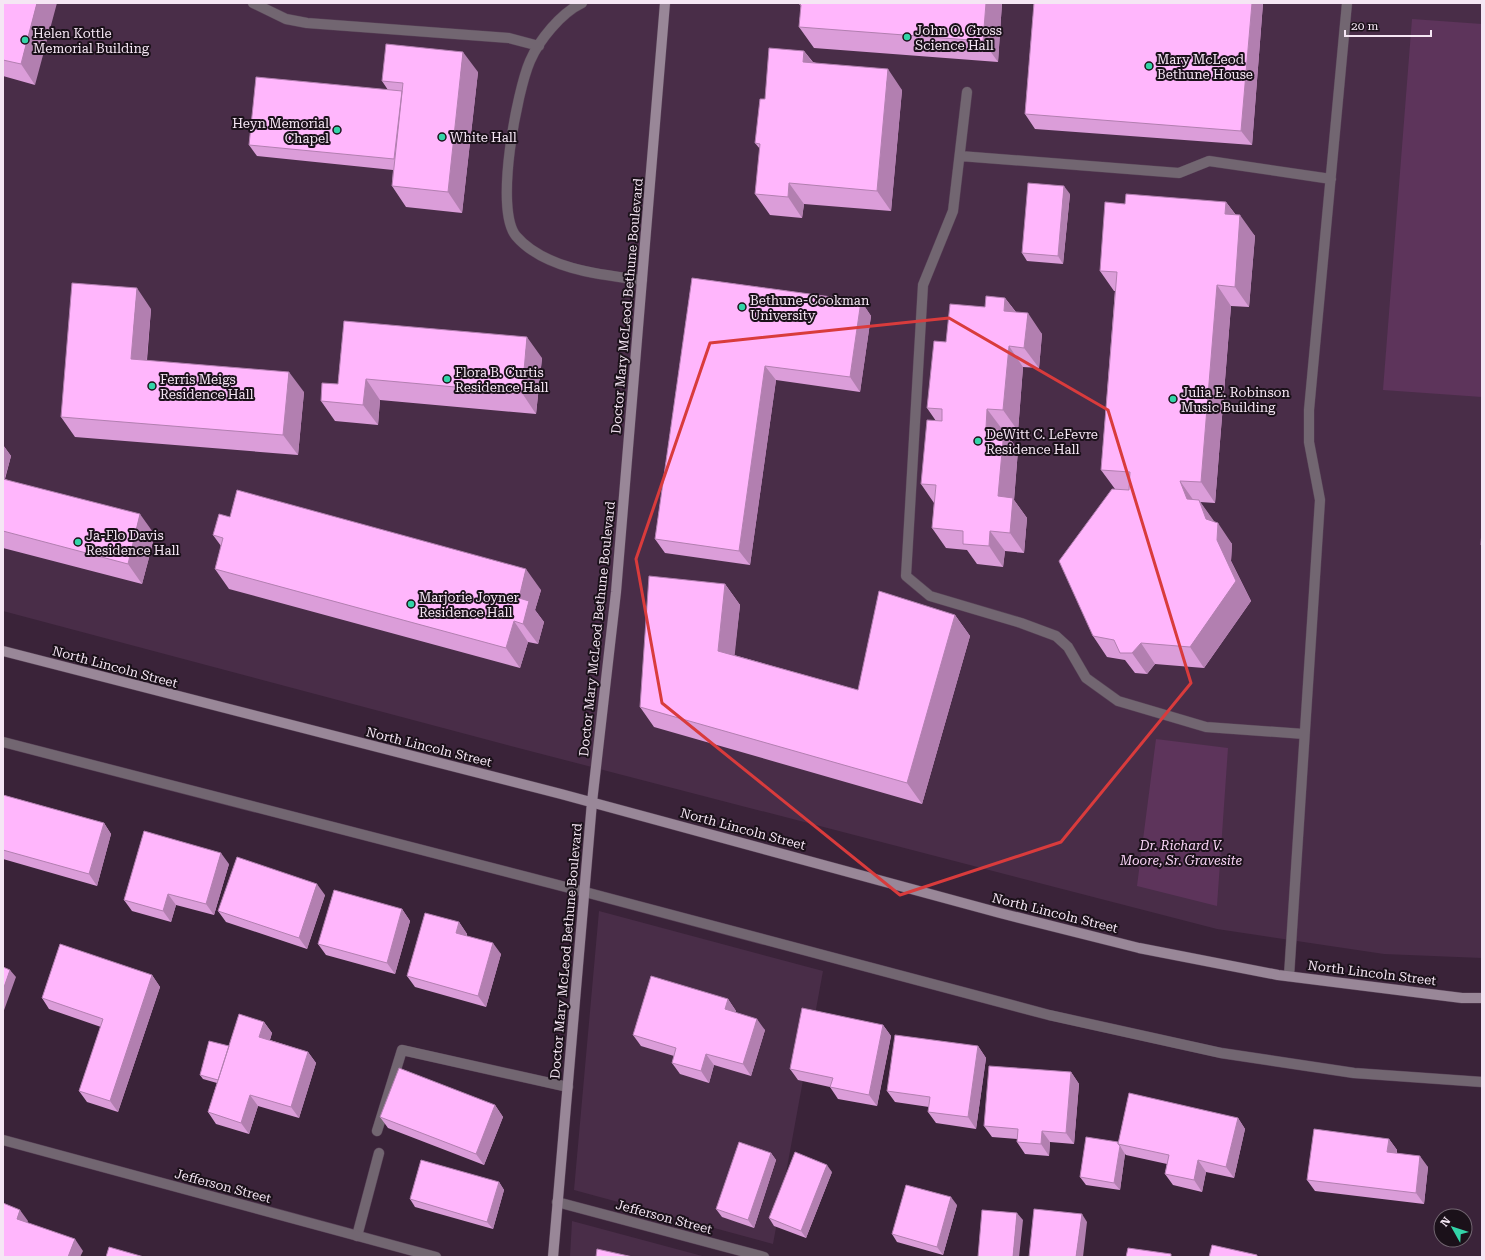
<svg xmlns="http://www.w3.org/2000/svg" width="1485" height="1260" font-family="'Roboto Serif',serif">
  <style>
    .built { fill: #492d48 }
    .green { fill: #5d345b }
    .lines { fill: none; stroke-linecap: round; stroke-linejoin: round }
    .lane-casing { stroke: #584257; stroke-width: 11 }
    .street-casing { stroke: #584257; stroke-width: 11 }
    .secondary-casing { stroke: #584257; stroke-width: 11 }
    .lane { stroke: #726671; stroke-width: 10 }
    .street { stroke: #726671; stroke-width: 10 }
    .secondary { stroke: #998798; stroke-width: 10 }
    .wall { fill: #db9dd9 }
    .shaded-wall { fill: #b27fb0 }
    .building { fill: #ffb6fc; stroke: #b27fb0 }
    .marked { fill: none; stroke: #d93b3c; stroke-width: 3; stroke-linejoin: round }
    .poi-dot { fill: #33d4a8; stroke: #1b111a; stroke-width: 1.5 }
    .labels { text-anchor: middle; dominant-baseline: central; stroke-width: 4; stroke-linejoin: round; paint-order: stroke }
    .poi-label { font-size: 13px; fill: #f5e6f4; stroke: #1b111a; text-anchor: start }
    .street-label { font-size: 13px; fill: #f5e6f4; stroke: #1b111a }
    .park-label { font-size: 13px; font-style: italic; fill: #f9d4f6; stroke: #1b111a }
  </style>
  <rect width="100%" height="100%" fill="#3a2339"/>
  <path class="built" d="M3,3H1482V958L1384,954L1217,929L530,751L3,611Z
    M599,911L823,971L773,1244L574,1190Z
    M572,1221L706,1257H570Z"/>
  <path class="green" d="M1412,19L1482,24V397L1383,390Z
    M1156,739L1228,748L1217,906L1137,886Z"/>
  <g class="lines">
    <defs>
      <path id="lane" d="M253,3L286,19L307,23L509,38L539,46
        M582,3C561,13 539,40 530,61C517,91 494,209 516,236C544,269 601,275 642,280
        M967,92L953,211L923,285L906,576L930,596L1021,623L1056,636L1068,647L1086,678L1118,701L1206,727L1304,734
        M960,156L1179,173L1209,161L1331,179
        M1289,976L1320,500L1309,442V410L1347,3
        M377,1131L402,1050L568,1087
        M357,1236L379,1153"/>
      <path id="street" d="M3,742L585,892L1049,1015L1221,1053L1354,1073L1482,1082
        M3,1140L436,1257
        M557,1202L764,1257"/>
      <path id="secondary" d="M3,651L561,794L1000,913L1139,948L1278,975L1462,998H1482
        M553,1257L592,802L616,592L665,3"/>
    </defs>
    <use href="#lane" class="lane-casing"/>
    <use href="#street" class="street-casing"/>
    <use href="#secondary" class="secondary-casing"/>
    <use href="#lane" class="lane"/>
    <use href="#street" class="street"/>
    <use href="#secondary" class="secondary"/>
  </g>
  <path class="wall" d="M3,3L35,85L3,76Z
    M798,3H1002L998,62L814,48L799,27L801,6Z
    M1034,3H1263L1252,145L1035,129L1025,114Z
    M804,51L813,62L902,90L891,211L804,204L802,218L770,215L755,194L760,149L755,143L765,99Z
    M478,72L462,213L406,207L392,186L393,170L257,156L249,145L388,90L382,81Z
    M1070,194L1063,264L1027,261L1022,253Z
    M1226,202L1236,215L1255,236L1249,307L1231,306L1215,503L1200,502L1214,522L1232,544L1231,561L1251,601L1204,668L1155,664L1147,674L1135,673L1125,660L1107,657L1093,636L1115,489L1101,470L1115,291H1114L1100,271L1125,204Z
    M692,278L861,301L871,316L860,392L776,380L750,565L665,553L655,539Z
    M1005,298L1016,312L1042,334L1039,368L1023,367L1018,431L1002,429L1018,450L1014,500L1027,518L1024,553L1005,551L1003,567L977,564L967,550L946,548L932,528L934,503L921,484L936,421L927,408L946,342L985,307Z
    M151,309L147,360L304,392L298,455L75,437L61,417Z
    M344,321L542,358L536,414L380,400L378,425L335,421L321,401L338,384Z
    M3,445L11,456L5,479L155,535L142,584L3,548Z
    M230,517L541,590L535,610L544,622L538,644L528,642L520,668L229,589L215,569L221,546L213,535Z
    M725,584L740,605L734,655L858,690L955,615L970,636L922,804L654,727L640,707Z
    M3,795L104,823L111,834L97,886L3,859Z
    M229,864L214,915L176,905L171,922L132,911L124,900Z
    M325,895L307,949L226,922L218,911Z
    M402,909L410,921L395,974L326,955L318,944Z
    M459,922L467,934V936L501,954L486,1007L415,987L407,976Z
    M152,975L160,987L118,1112L87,1102L79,1091L101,1027L49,1009L42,998Z
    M728,999L736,1011L735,1013L765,1030L751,1076L714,1065L709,1083L680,1074L672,1063L674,1056L641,1046L633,1035Z
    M264,1022L272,1033L270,1040L308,1052L316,1063L299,1118L258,1106L249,1134L216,1124L208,1112L217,1083L203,1079L200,1075L229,1046Z
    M883,1025L891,1036L877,1106L838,1099L830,1087L798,1080L790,1069Z
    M978,1046L986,1058L976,1129L936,1123L928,1112L929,1107L895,1102L887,1091Z
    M1071,1072L1079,1084L1074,1144L1050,1142L1049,1156L1025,1154L1017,1142V1139L992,1137L984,1126Z
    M495,1105L503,1117L484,1165L388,1128L380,1117Z
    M1238,1118L1245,1129L1234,1178L1206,1172L1202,1192L1173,1185L1165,1174L1167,1164L1126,1155L1125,1154L1120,1190L1086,1185L1080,1177L1118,1142Z
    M1389,1139L1397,1150V1153L1428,1167L1424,1204L1315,1191L1307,1180Z
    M771,1153L776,1160L754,1228L722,1217L716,1209Z
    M832,1172L806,1238L774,1226L769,1218Z
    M499,1182L504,1190L493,1229L415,1207L410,1199Z
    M957,1205L943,1255L897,1242L892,1234Z"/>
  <path class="shaded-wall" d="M37,3H57L35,85L21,64Z
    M986,3H1002L998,62L983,41Z
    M1252,3H1263L1252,145L1241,131Z
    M804,51L819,71L803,62Z
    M463,52L478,72L462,213L448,192Z
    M888,69L902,90L891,211L877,191Z
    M789,183L804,204L802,218L788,197Z
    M1064,186L1070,194L1063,264L1058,256Z
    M1226,202L1240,221V215L1255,236L1249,307L1235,287L1225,214Z
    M1217,285L1231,306L1215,503L1201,482Z
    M137,288L151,309L145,379L131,359Z
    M1005,298L1020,318L1004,311Z
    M861,301L871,316L860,392L850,377Z
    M1028,313L1042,334L1039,368L1024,348Z
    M527,337L542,358L536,414L522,393Z
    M1009,346L1023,367L1018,431L1003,410Z
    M765,366L776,380L750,565L739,551Z
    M289,372L304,392L298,455L283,435Z
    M366,379L380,400L378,425L363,405Z
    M987,409L1002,429L1000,449L986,428Z
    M1004,430L1018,450L1014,500L1027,518L1024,553L1010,533L998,496Z
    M3,445L11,456L3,485Z
    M1180,481L1194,501L1187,499Z
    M1199,500L1214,521L1217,531L1218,523L1232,544L1231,561L1251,601L1204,668L1190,647L1206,519Z
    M140,514L155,535L142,584L128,564Z
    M990,531L1005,551L1003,567L989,546Z
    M526,569L541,590L535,610L544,622L538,644L523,624L519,598Z
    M725,584L740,605L733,671L718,651Z
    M955,615L970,636L922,804L907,783Z
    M514,621L528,642L520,668L506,648Z
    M1141,643L1155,664L1147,674L1132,653Z
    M104,823L111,834L97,886L89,874Z
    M221,853L229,864L214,915L206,904Z
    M317,884L325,895L307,949L299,938Z
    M168,894L176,905L171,922L163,911Z
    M402,909L410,921L395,974L387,963Z
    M459,922L467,934L464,944L456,933Z
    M493,943L501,954L486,1007L478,996Z
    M10,970L16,977L3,1013V990Z
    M152,975L160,987L118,1112L110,1101Z
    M728,999L736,1011L733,1021L725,1009Z
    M757,1019L765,1030L751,1076L743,1064Z
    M264,1022L272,1033L267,1048L259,1037Z
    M883,1025L891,1036L877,1106L869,1095Z
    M978,1046L986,1058L976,1129L968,1117Z
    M308,1052L316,1063L299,1118L291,1107Z
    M706,1054L714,1065L709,1083L701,1071Z
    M1071,1072L1079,1084L1074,1144L1066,1133Z
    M250,1095L258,1106L249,1134L241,1123Z
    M495,1105L503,1117L484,1165L476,1154Z
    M1238,1118L1245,1129L1234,1178L1226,1167Z
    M1042,1131L1050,1142L1049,1156L1041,1144Z
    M1389,1139L1397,1150L1395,1163L1387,1152Z
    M1120,1146L1125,1154L1120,1190L1114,1183Z
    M771,1153L776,1160L754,1228L748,1220Z
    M1420,1156L1428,1167L1424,1204L1416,1193Z
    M1198,1160L1206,1172L1202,1192L1194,1180Z
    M827,1165L832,1172L806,1238L801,1231Z
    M499,1182L504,1190L493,1229L487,1222Z
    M951,1197L957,1205L943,1255L937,1247Z
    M20,1210L28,1221L25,1230L17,1219Z
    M1017,1213L1023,1220L1019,1257H1013Z
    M1082,1214L1087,1222L1083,1257H1076Z
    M75,1239L83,1251L80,1257H68Z"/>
  <path class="building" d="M3,3H37L21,64L3,60Z
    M799,3H986L983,41L799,27L801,5Z
    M1034,3H1252L1241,131L1025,114Z
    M386,44L463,52L448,192L392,186L403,83L382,81Z
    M769,48L804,51L803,62L888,69L877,191L789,183L788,197L755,194L760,144L755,143L760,99H765Z
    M256,77L402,91L394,159L249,145Z
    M1028,183L1064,186L1058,256L1022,253Z
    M1126,194L1226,202L1225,214L1240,215L1235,287L1217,285L1201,482L1180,481L1187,499L1199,500L1206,519L1218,523L1217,540L1236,581L1190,647L1141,643L1132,653H1120L1114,640L1093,636L1059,561L1112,489L1129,490L1130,472L1101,470L1117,272L1100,271L1105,202L1125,204Z
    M692,278L861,301L850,377L765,366L739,551L655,539Z
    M72,283L137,288L131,359L289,372L283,435L61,417Z
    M986,296L1005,298L1004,311L1028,313L1024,348L1009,346L1003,410L987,409L986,428L1004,430L998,496L1013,498L1010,533L990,531L989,546L963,544V531L932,528L936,485L921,484L927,420L942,421V409L927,408L934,341L946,342L950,304L985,307Z
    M344,321L527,337L522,393L366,379L363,405L321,401L322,383L338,384Z
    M3,479L140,514L128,564L3,531Z
    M237,490L526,569L519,598L529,601L523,624L514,621L506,648L215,569L223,538L213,535L219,514L230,517Z
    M1482,530V545H1481Z
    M649,576L725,584L718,651L858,690L879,591L955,615L907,783L640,707Z
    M3,795L104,823L89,874L3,850Z
    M144,831L221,853L206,904L168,894L163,911L124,900Z
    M237,857L317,884L299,938L218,911Z
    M334,890L402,909L387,963L318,944Z
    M425,913L459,922L456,933L493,943L478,996L407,976Z
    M60,944L152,975L110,1101L79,1091L103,1019L42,998Z
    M3,967L10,970L3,990Z
    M651,976L728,999L725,1009L757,1019L743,1064L706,1054L701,1071L672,1063L676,1048L633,1035Z
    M802,1008L883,1025L869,1095L830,1087L833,1078L790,1069Z
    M239,1014L264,1022L259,1037L308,1052L291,1107L250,1095L241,1123L208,1112Z
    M895,1035L978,1046L968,1117L928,1112L930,1097L887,1091Z
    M209,1041L229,1046L218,1080L200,1075Z
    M989,1066L1071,1072L1066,1133L1042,1131L1041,1144L1017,1142L1018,1129L984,1126Z
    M399,1068L495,1105L476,1154L380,1117Z
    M1129,1093L1238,1118L1226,1167L1198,1160L1194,1180L1165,1174L1169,1155L1118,1144Z
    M1314,1129L1389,1139L1387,1152L1420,1156L1416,1193L1307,1180Z
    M1086,1137L1118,1142V1144L1120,1146L1114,1183L1080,1177Z
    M739,1142L771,1153L748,1220L716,1209Z
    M795,1152L827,1165L801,1231L769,1218Z
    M421,1160L499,1182L487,1222L410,1199Z
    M906,1185L951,1197L937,1247L892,1234Z
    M3,1203L20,1210L17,1219L75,1239L68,1257H3Z
    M1034,1209L1082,1214L1076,1257H1029Z
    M982,1210L1017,1213L1013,1257H978Z
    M1212,1245L1257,1255V1257H1209Z
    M109,1247L144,1257H106Z
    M1128,1248L1171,1254V1257H1126Z
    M597,1249L633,1257H596Z"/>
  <path class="marked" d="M949,318L1108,410L1191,683L1061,842L900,895L662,703L636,559L710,343Z"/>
  <g class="poi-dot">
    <circle cx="907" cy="37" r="4"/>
    <circle cx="25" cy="40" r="4"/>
    <circle cx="1149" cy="66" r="4"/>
    <circle cx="337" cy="130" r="4"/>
    <circle cx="442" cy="137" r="4"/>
    <circle cx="742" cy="307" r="4"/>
    <circle cx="447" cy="379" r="4"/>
    <circle cx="152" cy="386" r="4"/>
    <circle cx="1173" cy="399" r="4"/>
    <circle cx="978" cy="441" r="4"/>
    <circle cx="78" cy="542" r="4"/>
    <circle cx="411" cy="604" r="4"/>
  </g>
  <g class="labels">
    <g class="poi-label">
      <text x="915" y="30">John O. Gross<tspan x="915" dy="15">Science Hall</tspan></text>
      <text x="33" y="33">Helen Kottle<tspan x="33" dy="15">Memorial Building</tspan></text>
      <text x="1157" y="59">Mary McLeod<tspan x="1157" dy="15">Bethune House</tspan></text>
      <text x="329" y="123" text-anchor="end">Heyn Memorial<tspan x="329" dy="15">Chapel</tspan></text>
      <text x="450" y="137">White Hall</text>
      <text x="750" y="300">Bethune-Cookman<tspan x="750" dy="15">University</tspan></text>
      <text x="455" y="372">Flora B. Curtis<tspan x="455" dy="15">Residence Hall</tspan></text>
      <text x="160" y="379">Ferris Meigs<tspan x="160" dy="15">Residence Hall</tspan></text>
      <text x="1181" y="392">Julia E. Robinson<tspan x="1181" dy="15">Music Building</tspan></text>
      <text x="986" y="434">DeWitt C. LeFevre<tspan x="986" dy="15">Residence Hall</tspan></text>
      <text x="86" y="535">Ja-Flo Davis<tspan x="86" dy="15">Residence Hall</tspan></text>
      <text x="419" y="597">Marjorie Joyner<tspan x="419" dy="15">Residence Hall</tspan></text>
    </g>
    <g class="street-label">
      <text transform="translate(627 306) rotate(-85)">Doctor Mary McLeod Bethune Boulevard</text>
      <text transform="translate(597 629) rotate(-84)">Doctor Mary McLeod Bethune Boulevard</text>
      <text transform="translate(115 667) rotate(15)">North Lincoln Street</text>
      <text transform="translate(429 747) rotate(14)">North Lincoln Street</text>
      <text transform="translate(743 829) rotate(15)">North Lincoln Street</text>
      <text transform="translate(1055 913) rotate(14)">North Lincoln Street</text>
      <text transform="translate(566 951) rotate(-85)">Doctor Mary McLeod Bethune Boulevard</text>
      <text transform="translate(1372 973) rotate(7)">North Lincoln Street</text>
      <text transform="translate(223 1186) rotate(15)">Jefferson Street</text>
      <text transform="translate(664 1217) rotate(15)">Jefferson Street</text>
    </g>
    <g class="park-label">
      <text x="1181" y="845">Dr. Richard V.<tspan x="1181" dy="15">Moore, Sr. Gravesite</tspan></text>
    </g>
  </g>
  <rect width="1485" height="1260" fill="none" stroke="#f5e6f4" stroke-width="8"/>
  <g transform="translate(1453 1228) rotate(309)"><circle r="19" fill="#1b111a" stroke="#726671"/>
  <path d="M0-3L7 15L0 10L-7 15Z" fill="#33d4a8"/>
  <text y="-6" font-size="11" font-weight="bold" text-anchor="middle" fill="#f5e6f4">N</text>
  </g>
  <path d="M1345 30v6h86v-6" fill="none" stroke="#f5e6f4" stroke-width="2"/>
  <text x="1351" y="30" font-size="12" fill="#f5e6f4" stroke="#1b111a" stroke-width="3" paint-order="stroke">20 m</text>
</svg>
